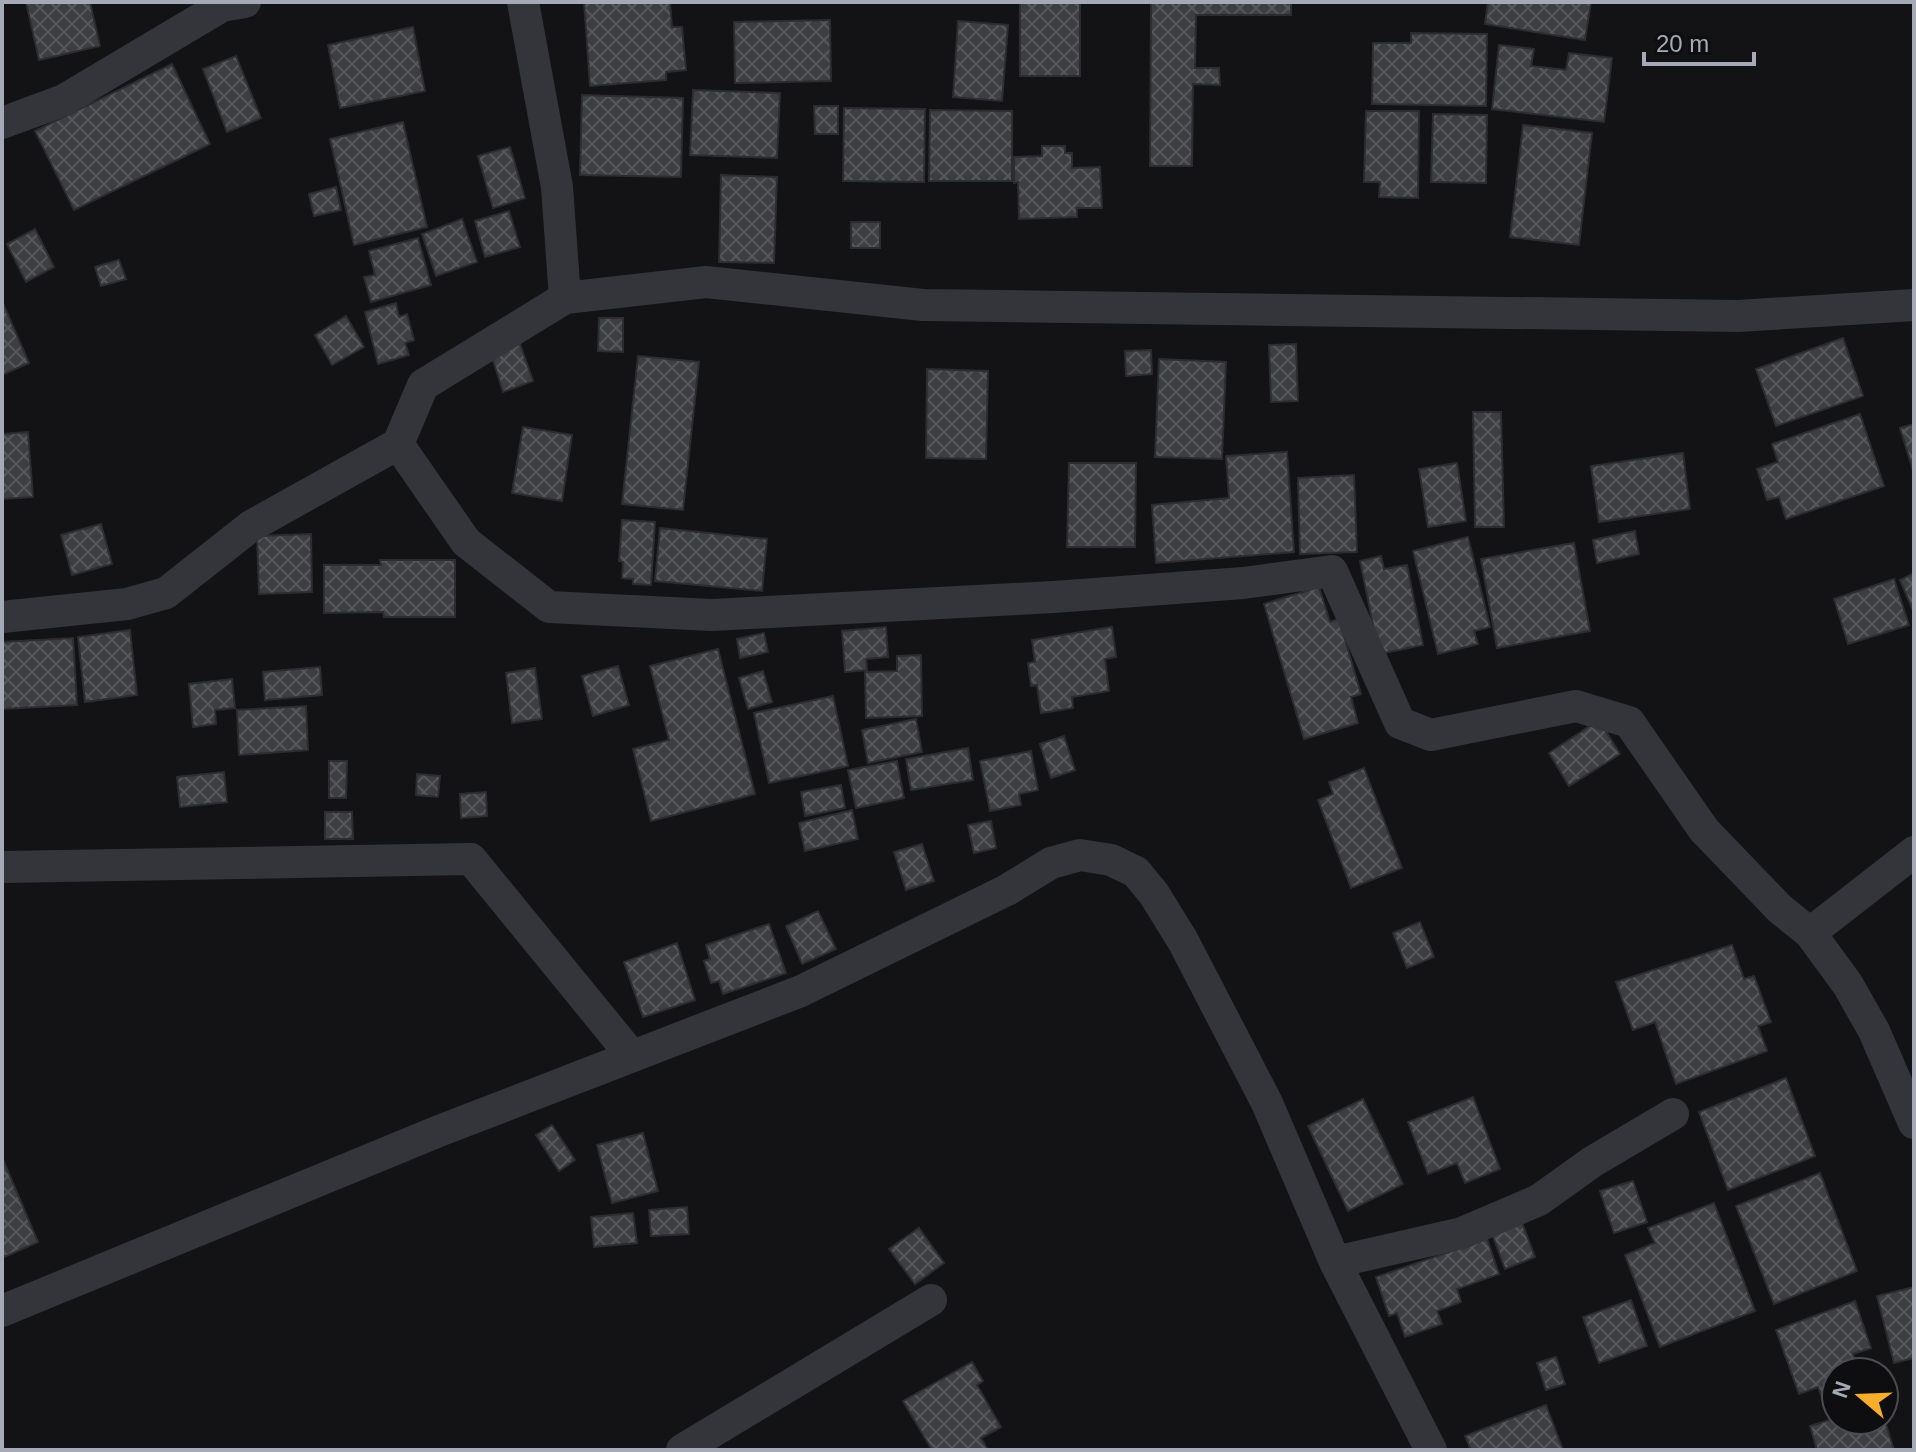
<svg xmlns="http://www.w3.org/2000/svg" width="1916" height="1452" font-family="Helvetica,sans-serif">
  <style>
    .building { fill: url(#building-cross-hatch); stroke: #2d2d31; stroke-width: 2 }
    .lines { fill: none; stroke-linecap: round; stroke-linejoin: round }
    .minor { stroke: #34353a; stroke-width: 32 }
  </style>
  <defs>
    <pattern id="building-cross-hatch" width="8" height="8" patternUnits="userSpaceOnUse" patternTransform="scale(2)"><rect width="8" height="8" fill="#3d3e42"/><path d="M0 0l8 8M0 8l8-8" fill="none" stroke="#56575b"/></pattern>
  </defs>
  <rect width="100%" height="100%" fill="#131315"/>
  <path class="building" d="M26,2H90L100,46L39,60Z
    M584,2H670L672,27H682L686,70L666,72V80L590,86Z
    M1020,2H1080V76H1020Z
    M1151,2H1291V15H1196L1195,68H1219L1220,85L1193,84L1192,166H1150Z
    M1488,2H1591L1585,40L1485,24Z
    M830,20L831,81L735,83L734,22Z
    M958,21L1008,25L1002,101L953,97Z
    M413,27L425,91L340,108L328,45Z
    M1411,33L1487,34L1486,106L1372,104L1373,43H1411Z
    M1499,45L1534,49L1531,66L1566,70L1569,53L1612,58L1604,122L1492,109Z
    M236,56L261,118L227,132L203,69Z
    M172,64L210,144L74,210L35,131Z
    M693,90L780,93L777,158L690,155Z
    M582,95L683,98L681,177L580,175Z
    M814,106H838V134H815Z
    M844,108L925,109L924,182L843,181Z
    M930,110L1012,111V181H929Z
    M1366,111H1419L1418,198L1379,197L1380,182H1364Z
    M1433,114L1487,115L1486,183L1431,182Z
    M403,122L427,227L354,245L330,139Z
    M1523,125L1592,133L1579,245L1510,237Z
    M1042,146H1065V153H1072V168L1100,167L1102,208H1077V217L1019,219L1018,182L1014,183V157L1042,156Z
    M510,147L525,198L493,208L478,156Z
    M721,175L777,177L774,263L719,262Z
    M336,187L341,210L314,216L309,194Z
    M509,211L520,247L485,257L475,221Z
    M462,219L477,262L436,276L422,234Z
    M851,222H880V248H851Z
    M35,229L54,267L26,282L7,244Z
    M418,238L431,285L371,302L364,277L375,275L369,251Z
    M119,260L126,279L101,286L95,267Z
    M2,301L29,363L2,375Z
    M396,303L399,317L407,314L414,340L405,343L409,355L378,364L365,312Z
    M346,316L364,347L332,365L315,335Z
    M599,318H623V352L598,351Z
    M1843,338L1863,396L1776,426L1756,369Z
    M520,344L533,381L503,392L491,354Z
    M1296,344L1298,401L1271,402L1269,345Z
    M1151,350L1152,374L1126,376L1125,351Z
    M638,356L699,362L683,510L622,504Z
    M1159,359L1226,362L1222,459L1155,457Z
    M927,369L988,371L986,459L926,458Z
    M1473,412H1501L1504,527H1475Z
    M1860,414L1884,486L1786,519L1779,497L1767,500L1757,469L1778,462L1772,444Z
    M1914,424V474L1900,428Z
    M523,427L572,435L562,501L512,493Z
    M28,432L33,497L2,499V434Z
    M1287,452L1294,552L1156,563L1152,505L1229,498L1226,456Z
    M1683,453L1690,509L1599,522L1591,466Z
    M1069,463H1136L1135,547H1067Z
    M1457,463L1466,521L1428,527L1419,469Z
    M1354,475L1357,552L1300,554L1298,478Z
    M622,520L655,522L651,585L633,584V579L622,578L623,562L619,561Z
    M101,524L112,564L72,575L61,535Z
    M660,528L767,539L762,591L655,581Z
    M1635,531L1639,554L1597,563L1593,540Z
    M311,534L312,592L259,594L257,536Z
    M1468,537L1490,627L1474,631L1478,644L1438,654L1413,551Z
    M1574,543L1590,631L1497,648L1481,559Z
    M1381,556L1384,569L1407,565L1423,645L1379,654L1360,561Z
    M380,560H455V617H384L383,612L324,613V565H381Z
    M1914,573V613L1900,580Z
    M1894,579L1909,625L1848,644L1834,599Z
    M1319,587L1330,622L1339,619L1361,694L1351,697L1358,723L1304,739L1264,604Z
    M886,627L888,657L866,659L867,670L845,672L842,631Z
    M1112,627L1116,657L1105,659L1109,691L1072,697L1073,708L1041,713L1037,685L1031,686L1028,663L1035,662L1032,640Z
    M130,630L137,695L85,702L78,637Z
    M764,633L768,652L740,658L737,639Z
    M73,638L77,705L2,709V642Z
    M718,649L755,794L651,821L633,749L669,740L650,666Z
    M921,655L922,716L866,718L865,672L897,671V656Z
    M618,666L629,705L593,716L582,676Z
    M320,667L322,695L265,700L263,672Z
    M535,668L542,719L512,723L506,673Z
    M763,671L772,702L748,709L739,678Z
    M232,679L235,708L215,710L216,724L193,727L189,684Z
    M833,696L848,766L769,783L754,713Z
    M306,706L308,750L239,755L237,710Z
    M916,719L922,752L868,763L862,730Z
    M1599,720L1620,754L1569,786L1549,753Z
    M1064,736L1075,770L1051,778L1040,744Z
    M968,748L973,780L911,790L906,759Z
    M1031,751L1038,790L1019,794L1021,805L990,811L980,761Z
    M329,761H347L346,798H329Z
    M897,761L904,798L856,808L848,770Z
    M1364,768L1402,868L1351,888L1318,800L1333,794L1329,782Z
    M224,772L227,802L180,807L177,777Z
    M417,774L440,776L438,797L416,795Z
    M841,785L845,808L805,816L801,792Z
    M486,792L487,816L461,818L460,794Z
    M852,810L858,839L805,851L799,823Z
    M325,812H352L353,839H325Z
    M991,821L996,848L974,853L968,825Z
    M922,844L934,881L906,890L894,852Z
    M818,911L836,949L802,964L786,926Z
    M1420,922L1434,957L1407,968L1393,933Z
    M769,924L786,973L723,994L719,981L711,983L704,961L710,959L706,945Z
    M677,943L695,1000L643,1017L624,962Z
    M1732,945L1744,979L1754,976L1771,1022L1758,1026L1767,1051L1676,1084L1655,1022L1633,1030L1616,982Z
    M1786,1078L1815,1156L1728,1190L1699,1112Z
    M1473,1097L1500,1169L1465,1183L1457,1163L1428,1174L1408,1122Z
    M1363,1099L1403,1184L1348,1211L1308,1126Z
    M552,1125L575,1160L559,1171L536,1135Z
    M643,1133L658,1191L612,1203L597,1145Z
    M2,1157L38,1242L2,1258Z
    M1820,1173L1857,1271L1774,1304L1736,1206Z
    M1633,1181L1647,1222L1614,1233L1600,1191Z
    M1714,1203L1755,1311L1660,1347L1625,1255L1655,1243L1648,1228Z
    M687,1207L689,1234L651,1236L649,1210Z
    M633,1213L637,1243L594,1247L591,1217Z
    M1521,1220L1535,1257L1505,1269L1491,1231Z
    M919,1228L944,1263L915,1284L889,1249Z
    M1487,1239L1499,1274L1457,1289L1461,1302L1437,1311L1442,1324L1405,1337L1397,1313L1389,1316L1376,1277Z
    M1914,1287V1358L1894,1363L1877,1296Z
    M1631,1300L1647,1346L1599,1363L1583,1317Z
    M1855,1301L1871,1348L1853,1354L1859,1372H1836V1396L1823,1400L1818,1387L1799,1394L1776,1330Z
    M1556,1357L1565,1384L1546,1390L1537,1363Z
    M972,1362L983,1381L977,1385L1001,1427L981,1438L988,1450H932L903,1401Z
    M1546,1405L1563,1450H1471L1465,1436Z
    M1836,1418L1884,1420V1418L1894,1450H1817L1810,1426Z"/>
  <g class="lines">
    <path class="minor" d="M523,2L557,187L565,298
      M2,123L64,100L222,6L245,2
      M398,444L466,542L549,607L712,615L1054,597L1243,583L1332,571L1400,723L1431,735L1576,706L1629,722L1704,830L1780,909L1810,933L1848,985L1874,1031L1914,1123
      M2,617L127,604L166,593L251,526L398,444L423,385L565,298L706,282L923,305L1738,316L1914,305
      M2,867L471,859L632,1056
      M1810,933L1914,852
      M1335,1262L1462,1233L1539,1200L1592,1162L1673,1114
      M2,1311L439,1131L801,991L1007,890L1051,863L1080,855L1111,860L1136,872L1154,894L1183,941L1267,1103L1335,1262L1431,1450
      M682,1450L931,1300"/>
  </g>
  <rect width="1916" height="1452" fill="none" stroke="#a5aab6" stroke-width="8"/>
  <g transform="translate(1860 1396) rotate(289)"><circle r="38" fill="#0e0e10" stroke="#4a4c52" stroke-width="2"/>
  <path d="M0-6L14 30L0 20L-14 30Z" fill="#f7ae2a"/>
  <text y="-12" font-size="22" font-weight="bold" text-anchor="middle" fill="#a5aab6">N</text>
  </g>
  <path d="M1644 52v12h110v-12" fill="none" stroke="#a5aab6" stroke-width="4"/>
  <text x="1656" y="52" font-size="24" fill="#a5aab6" stroke="#0e0e10" stroke-width="6" paint-order="stroke">20 m</text>
</svg>
